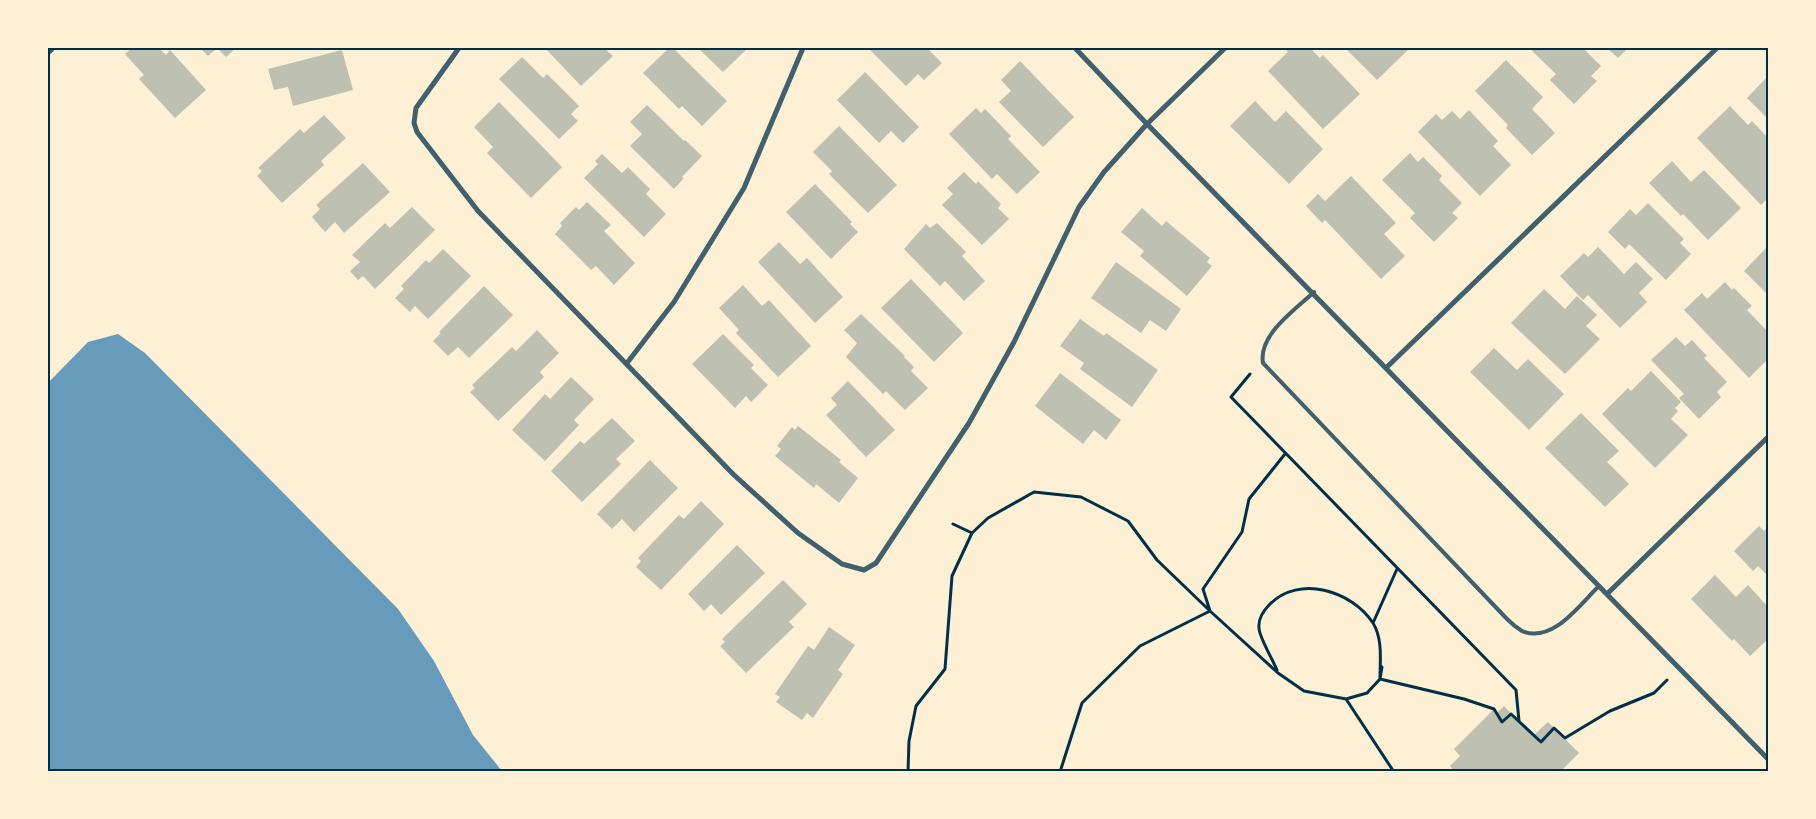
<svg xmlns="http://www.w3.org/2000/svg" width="1816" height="819" font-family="'Work Sans',sans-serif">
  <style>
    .water { fill: #669bbc }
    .building { fill: #bec0b2 }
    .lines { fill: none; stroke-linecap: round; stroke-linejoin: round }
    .path { stroke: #003049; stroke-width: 3 }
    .service { stroke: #3f606c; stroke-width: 4 }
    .minor { stroke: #3f606c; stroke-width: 5 }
    .neatline { fill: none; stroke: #003049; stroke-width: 2 }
  </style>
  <rect width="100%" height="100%" fill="#fdf0d5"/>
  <path class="water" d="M118,334L145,353L398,609L434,661L473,735L502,771H48V383L88,342Z"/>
  <path class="building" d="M132,48H159L166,55L170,50L206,90L175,118L139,79L144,75L125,54Z
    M200,48H236L226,57L217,48L208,56Z
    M545,48H604L613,56L581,86Z
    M669,48H673L727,101L702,126L682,106L679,109L643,73Z
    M698,48H748L723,72Z
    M868,48H927L942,63L924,80L918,74L906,86Z
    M1289,48H1310L1320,58L1323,55L1360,94L1323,129L1268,71L1288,52L1286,50Z
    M1345,48H1410L1377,80Z
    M1529,48H1583L1601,66L1591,76L1597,81L1574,104L1550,80L1556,74Z
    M1607,48H1628L1618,58Z
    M342,50L353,90L293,106L288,87L274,90L268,69Z
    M522,57L543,78L547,74L579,106L571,114L578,121L559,139L499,79Z
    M1506,60L1543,97L1532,109L1555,133L1532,155L1506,128L1508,125L1475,91Z
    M1020,61L1074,117L1043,147L999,102L1011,91L1001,80Z
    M865,72L919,127L903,143L891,131L879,143L837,100Z
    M1768,76V116L1767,118L1747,98Z
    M1255,101L1275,122L1286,111L1323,149L1289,184L1230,126Z
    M499,102L562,167L531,198L487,153L493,147L474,127Z
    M647,105L684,141L685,140L702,156L682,177L684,178L674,189L630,146L642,134L630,122Z
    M1730,106L1748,125L1752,121L1768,138V198L1761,205L1697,138Z
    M976,108L981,113L985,109L1011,136L1008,139L1040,172L1017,194L997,174L992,179L949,134Z
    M1469,110L1498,141L1493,146L1511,165L1480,196L1418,132L1436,114L1442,120L1452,111L1460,119Z
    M324,115L346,138L321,161L324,165L282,203L257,176L262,171L258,168L300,129L304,133Z
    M839,126L897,185L868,213L829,174L832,171L813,152Z
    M1410,153L1418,162L1423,157L1442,176L1439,180L1462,203L1452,213L1458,218L1434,242L1410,218L1415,213L1382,180Z
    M602,154L622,173L628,167L650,189L646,194L666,214L644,237L584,178L598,164L595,161Z
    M1672,161L1691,182L1704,170L1741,208L1708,240L1683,214L1681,216L1649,183Z
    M363,163L390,192L344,233L335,222L325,232L312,217L320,209L316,205Z
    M964,172L976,184L978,181L1001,204L998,208L1009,219L982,245L942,205L953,194L947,188Z
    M1351,176L1396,223L1384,234L1405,256L1381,279L1325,220L1322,223L1306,206L1318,194L1325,201Z
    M815,184L852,222L850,224L858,232L831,259L786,212Z
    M587,202L611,225L604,231L635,263L614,285L596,266L591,270L555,234L562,226L560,223L576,207L579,210Z
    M1648,203L1684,239L1680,243L1691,254L1666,280L1629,244L1625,249L1608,232L1630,209L1636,215Z
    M412,207L435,230L375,289L363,276L358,280L350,271L360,262L352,255L385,223L390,228Z
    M1142,208L1162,226L1166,221L1210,258L1207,262L1212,266L1187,296L1140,256L1144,251L1121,232Z
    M937,223L966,252L962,256L985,281L964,301L945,281L940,286L904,249L926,224L930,228Z
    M779,242L800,264L807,258L843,297L815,323L758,262Z
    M1768,246V295L1744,271Z
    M1598,247L1624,274L1636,262L1653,279L1639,293L1647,302L1620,328L1588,295L1583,300L1560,276L1584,253L1588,257Z
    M443,249L471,276L428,319L415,306L410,312L395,298L404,289L401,286L426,260L429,263Z
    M1116,262L1181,309L1166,331L1150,320L1141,333L1091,298Z
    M911,279L963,333L934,362L881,308Z
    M1725,282L1732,290L1734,288L1752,306L1747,310L1768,332V359L1749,378L1684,310L1702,293L1707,299Z
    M743,285L762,306L769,300L811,346L778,377L736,333L739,330L719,308Z
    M484,286L513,315L469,358L458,347L448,356L433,341L441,333L439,332Z
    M1544,289L1565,309L1577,296L1597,315L1586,326L1600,339L1565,374L1511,323Z
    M861,314L905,356L904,357L914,367L911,371L928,388L905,410L886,391L883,394L846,357L857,343L844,330Z
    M1080,319L1104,336L1106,333L1158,370L1132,407L1080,369L1084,363L1060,346Z
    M537,330L559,353L540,372L544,377L498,421L470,392L475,388L472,385L512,347L516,351Z
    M723,334L754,365L751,368L768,385L751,402L746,396L735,408L692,364Z
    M1676,337L1685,346L1692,340L1707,356L1704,358L1727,382L1717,392L1721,397L1699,419L1679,398L1684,394L1651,360Z
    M1494,348L1517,370L1528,359L1564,394L1529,430L1470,372Z
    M1651,371L1681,402L1675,408L1678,411L1671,419L1688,435L1655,468L1602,414L1628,388L1631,391Z
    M1060,373L1121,420L1106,440L1094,430L1083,444L1035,406Z
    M571,377L594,399L574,420L579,425L545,461L512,430L545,394L550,399Z
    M848,381L895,430L866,457L826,415L837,405L831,398Z
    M1581,413L1619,451L1607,462L1629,484L1605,507L1545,448Z
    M612,418L635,441L616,459L621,464L582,502L551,471L580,441L584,444Z
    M798,426L841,460L839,462L858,478L839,503L816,484L814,488L775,456L781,449L777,446L792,427L795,430Z
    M650,460L678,488L634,532L622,519L612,529L597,514Z
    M701,501L724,524L661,590L636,567L641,561L638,558L679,515L684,519Z
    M1759,526L1764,531L1768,527V576L1758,566L1753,571L1734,551Z
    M737,545L765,573L721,615L711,604L704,611L688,594Z
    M1715,575L1736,597L1748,585L1768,607V639L1750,656L1734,639L1732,641L1691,599Z
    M783,580L807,604L789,622L794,627L746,673L720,646L725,642L722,639Z
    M829,627L855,645L838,670L843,674L813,718L807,713L802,720L776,702L780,697L775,694L808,646L814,650Z
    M1504,706L1533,736L1548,722L1579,753L1560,772H1455L1450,766L1460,756L1454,749L1494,709L1497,713Z"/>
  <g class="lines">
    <path class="path" d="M1250,374L1231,397L1516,690L1519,721
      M1285,454L1249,499L1242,532L1203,589L1210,611L1278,673L1304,691L1346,699L1367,693L1380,679L1464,699L1494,709L1502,722L1511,714L1541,742L1554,728L1565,738L1610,711L1654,693L1667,680
      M953,524L972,533
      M1373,623L1397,569
      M1277,670C1273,660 1259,637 1259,628C1258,619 1264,610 1270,604C1299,575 1351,590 1373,623C1383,639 1380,661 1380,679L1382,667
      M1346,699L1394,772
      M908,772L909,741L916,706L945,669L952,576L972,533L988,518L1034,492L1081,497L1128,521L1157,560L1210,611L1140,646L1082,703L1060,772"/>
    <path class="service" d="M1314,292C1295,310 1258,335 1263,363L1507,619C1511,623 1517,628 1522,631C1553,644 1580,604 1599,586"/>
    <path class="minor" d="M459,48L416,108L414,123L417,132L478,211L734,475L798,533L842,564L864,570L876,563L969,423L1014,342L1079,207L1104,172L1147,124L1225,48
      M1075,48L1147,124L1768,759
      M48,53L53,48
      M627,363L674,302L744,188L803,48
      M1387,367L1717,48
      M1607,594L1768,437"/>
  </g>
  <rect width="1816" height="819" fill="none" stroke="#fdf0d5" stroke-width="98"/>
  <rect x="49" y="49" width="1718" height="721" class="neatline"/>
</svg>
